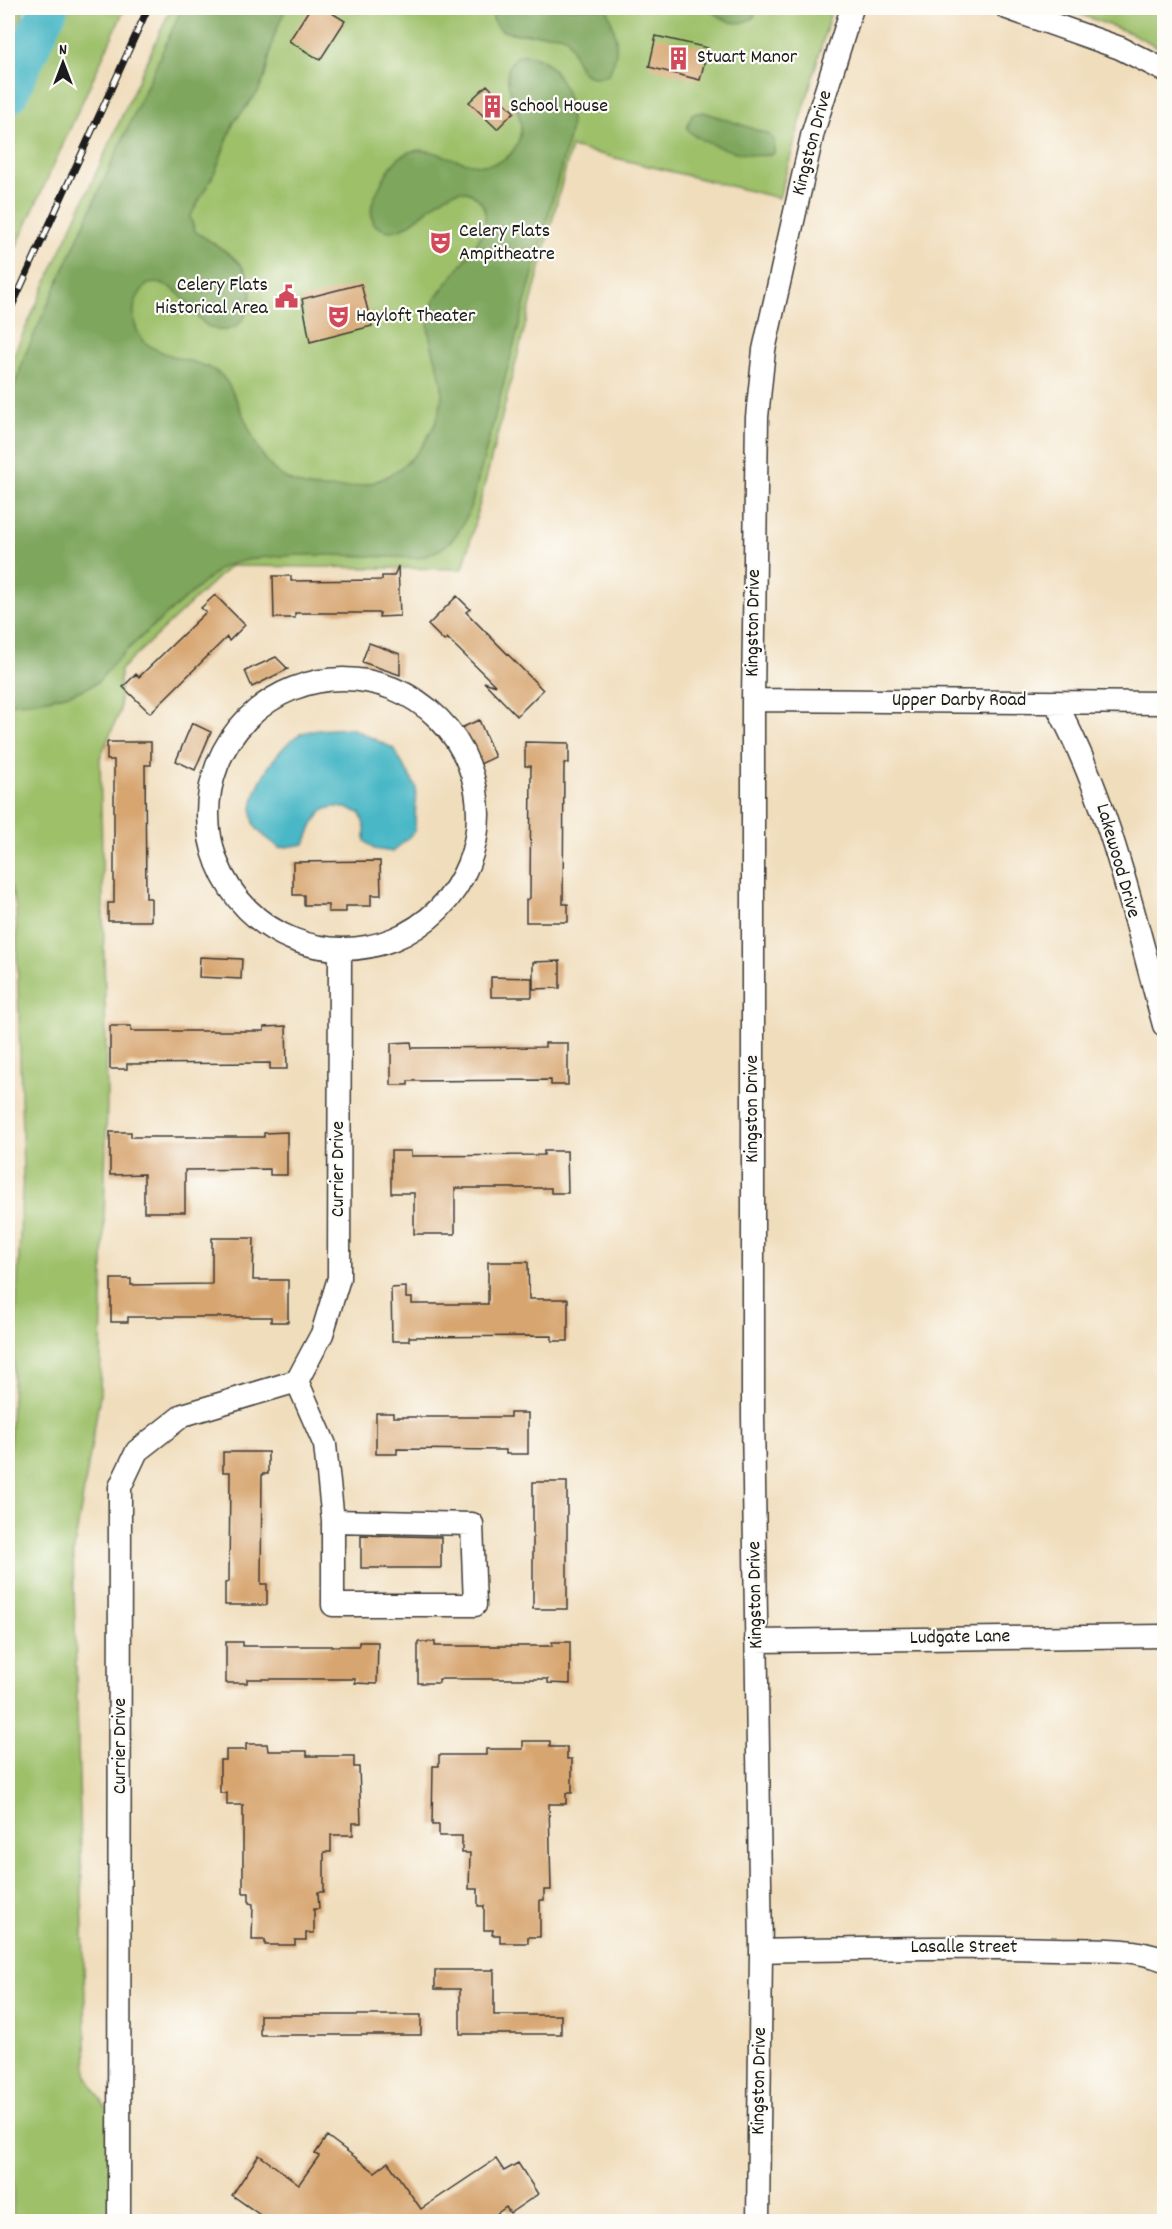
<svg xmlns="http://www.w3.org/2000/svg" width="1172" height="2229" font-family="Dekko,sans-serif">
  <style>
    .green { fill: #9dc069; stroke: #5c6e42; stroke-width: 1.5 }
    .forest { fill: #7ea65d; stroke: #4d613c; stroke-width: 1.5 }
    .water { fill: #4ab7c6; stroke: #336a71; stroke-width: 1.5 }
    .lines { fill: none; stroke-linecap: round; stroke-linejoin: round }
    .river { stroke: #4ab7c6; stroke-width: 39 }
    .building { fill: #d7a570 }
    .minor-casing { stroke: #3c3934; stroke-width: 25 }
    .minor { stroke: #fff; stroke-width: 22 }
    .rail-casing { stroke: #1c1c1c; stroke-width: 7 }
    .rail { stroke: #fdfcf7; stroke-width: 4.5; stroke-dasharray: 14; stroke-linecap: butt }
    .labels { text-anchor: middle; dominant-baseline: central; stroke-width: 4.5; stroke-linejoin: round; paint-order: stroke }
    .poi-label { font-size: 20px; fill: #1c1c1c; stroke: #fdfcf7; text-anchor: start }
    .street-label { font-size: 20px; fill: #1c1c1c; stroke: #fdfcf7 }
  </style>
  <rect width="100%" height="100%" fill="#fdfcf7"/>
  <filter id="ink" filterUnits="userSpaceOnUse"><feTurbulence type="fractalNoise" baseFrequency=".0167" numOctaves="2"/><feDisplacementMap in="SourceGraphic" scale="12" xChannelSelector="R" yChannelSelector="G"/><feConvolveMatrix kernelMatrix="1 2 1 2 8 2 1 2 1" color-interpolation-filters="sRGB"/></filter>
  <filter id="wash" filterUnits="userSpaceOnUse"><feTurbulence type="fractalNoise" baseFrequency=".008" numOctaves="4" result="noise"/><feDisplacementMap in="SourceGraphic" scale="24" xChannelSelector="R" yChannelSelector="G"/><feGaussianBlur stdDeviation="1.35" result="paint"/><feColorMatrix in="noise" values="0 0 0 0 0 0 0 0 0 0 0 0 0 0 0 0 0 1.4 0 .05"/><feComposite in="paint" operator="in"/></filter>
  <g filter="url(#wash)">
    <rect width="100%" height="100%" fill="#f0ddbc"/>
    <path class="green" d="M8,8H24L8,73Z
      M64,8H125L8,265V125Z
      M171,8H828L830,15L779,198L571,147L463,569L230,566L120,670V711L100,758L107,1098L100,1395L73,1555L87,2076L120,2132L119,2221L13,2220V2147L8,2144V1481L23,1172L16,908L8,877V367Z
      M1063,8H1164V50L1133,34Z"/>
    <path class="forest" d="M182,8H286L274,36L265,76L258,92L234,122L215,172L190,217L195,231C221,250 261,265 249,305C247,315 240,326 230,329C192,340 190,276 148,284C139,292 133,303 134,316C137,364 195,352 222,376C228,382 232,391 236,399C256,441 263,484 320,488C339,489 365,487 382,479C417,463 448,419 441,380C436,352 420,329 434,301C446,278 509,225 476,197C442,168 411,255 374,224C368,209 373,199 380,186C415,108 456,186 505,159C510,156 513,151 516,146C530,121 511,105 508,81C505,61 519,49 538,58C565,71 575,110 569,137L472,503C462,532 449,551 418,558C366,557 262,547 219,569C185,600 147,629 115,662C106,671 101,682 89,687C69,696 29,704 8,703V407L25,355Z
      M493,8H607C616,32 622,51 608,75C576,85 578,58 567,38C550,26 487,50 493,8Z
      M707,8H757L754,17C737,30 722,19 707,8Z
      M704,112L768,134L774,140V153C759,162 695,144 687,128L692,114Z"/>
    <path class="water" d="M351,728L393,748L416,787L415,831L393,852L374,849L365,841V828L360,813C323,797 317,813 305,844L279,848C273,842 263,836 258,830C237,804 277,747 300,734C310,729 339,729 351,728Z"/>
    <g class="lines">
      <path class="river" d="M8,95L49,8"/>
    </g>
    <g id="blocks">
      <path class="building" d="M310,8H324L345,21L320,60L289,41Z
        M656,36L708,48L700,80L649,67Z
        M487,85L514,112L497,129L469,102Z
        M361,284L372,326L310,342L302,299Z
        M398,566L400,616L379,617L380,613H295V618H274L273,576H291V581L382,580V576H394Z
        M215,595L245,625L229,641L227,637L150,713L123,687L136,674L139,677L206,612L201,608Z
        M457,596L470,609L466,612L543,690L517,716L484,682L496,686L447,638L444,641L428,625Z
        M369,643L400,654V675L362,662Z
        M276,657L288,669L252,687L245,671Z
        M479,720L495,757L478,765L461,728Z
        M192,723L211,732L195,770L176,761Z
        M107,742H151V765H145L146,898H151V921H108V903H114V760H107Z
        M525,742L569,743V763H564L563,904H568V922H526V900L530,898L531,766H525Z
        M380,861L381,895H371V906H346V912H328V905H304V895H293V862Z
        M200,957L242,959L241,979L199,977Z
        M560,961V988L533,989V962Z
        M491,977L532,978V997H491Z
        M110,1026H131V1031H264V1027L286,1026L287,1069H270V1063L127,1064V1069H110Z
        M411,1042L412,1048L545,1047V1043H568V1085H551V1080L408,1081V1085H391V1043Z
        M110,1132H131V1137H264V1133L287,1132V1175H270V1169L185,1170V1212H144V1174L110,1175Z
        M391,1151H411V1156L544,1155V1151H567L568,1193H551V1188H455V1234H414V1193H391Z
        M212,1238H254L253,1280H288V1322H271V1317H128V1322H111V1279H131V1285L212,1284Z
        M488,1262H528L529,1299H568V1341H552V1336L409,1337V1341H392L391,1288L406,1287V1298H412V1304H488Z
        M376,1413H393V1417H510V1413H528V1454H506V1450L397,1449V1454H376Z
        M223,1452H268V1474H262L261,1584H267V1605H225V1583L229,1582L230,1472H223Z
        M533,1482H567V1609H533Z
        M361,1535L441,1537V1568H361Z
        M226,1642H243V1646H359V1642H378L377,1684L355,1683V1679H247V1683H226Z
        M418,1642H435V1646H552V1642H570V1684L548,1683V1679H439V1683H418Z
        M523,1741H550V1747H567V1759H572V1793H566V1804H549L551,1890H544V1900H540V1937H528V1943H500V1935H492L493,1930H484V1906H478V1889H469L470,1853H462V1836H439V1825H432L433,1766H439V1755H486V1749H523Z
        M246,1744H267L268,1751H307V1756H354V1767H359L361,1823H353V1835H331V1852H324V1892H318L319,1909H314V1933H306V1940H295V1945H265V1940H252L253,1904L249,1903V1893H243V1805H227V1793H220V1760H226V1750H246Z
        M435,1970H494V2015H561V2034H460V1989H435Z
        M260,2015H421V2035H260Z
        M327,2136L375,2172L388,2162L421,2209L496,2159L504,2171L518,2163L538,2194L510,2213L506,2207L485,2222H270L232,2195L259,2155L299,2184L319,2156L315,2154Z"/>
    </g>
  </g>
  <g filter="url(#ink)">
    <use href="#blocks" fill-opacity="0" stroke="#3c3934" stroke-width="1.5"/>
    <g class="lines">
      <defs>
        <path id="minor" d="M1007,8L1120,48L1164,70
          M208 814a135 135 0 1 1 270 0a135 135 0 1 1-270 0Z
          M753,700L1164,703
          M1055,702C1110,803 1134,916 1164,1025
          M297,1381L325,1445L333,1521V1605H475L472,1524L333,1521
          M756,1641L1164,1636
          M761,1951C859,1949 957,1946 1055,1949C1090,1950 1132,1947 1164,1960
          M119,2222L120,1487L137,1451L183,1415L297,1381L322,1334L339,1278L340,949
          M758,2222L761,1951L753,1416V700L757,417L764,350L813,132L852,8"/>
      </defs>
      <use href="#minor" class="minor-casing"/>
      <use href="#minor" class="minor"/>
      <defs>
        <path id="rail" d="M8,315L148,8"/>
      </defs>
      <use href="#rail" class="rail-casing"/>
      <use href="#rail" class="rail"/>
    </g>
  </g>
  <defs>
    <symbol id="building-bare" viewBox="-9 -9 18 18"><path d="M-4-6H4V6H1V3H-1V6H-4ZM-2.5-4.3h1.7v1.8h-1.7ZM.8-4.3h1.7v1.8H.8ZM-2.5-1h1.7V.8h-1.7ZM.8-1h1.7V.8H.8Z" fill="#d1495b" stroke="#fdfcf7" stroke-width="2.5" paint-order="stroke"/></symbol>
    <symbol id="theatre-bare" viewBox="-9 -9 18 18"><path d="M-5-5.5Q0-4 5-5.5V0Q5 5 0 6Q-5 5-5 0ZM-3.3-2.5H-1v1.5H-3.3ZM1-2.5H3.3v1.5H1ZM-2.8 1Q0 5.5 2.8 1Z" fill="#d1495b" stroke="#fdfcf7" stroke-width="2.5" paint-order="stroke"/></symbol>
    <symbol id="civic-bare" viewBox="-9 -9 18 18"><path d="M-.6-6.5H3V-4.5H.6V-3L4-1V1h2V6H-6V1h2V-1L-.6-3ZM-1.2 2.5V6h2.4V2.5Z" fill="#d1495b" stroke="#fdfcf7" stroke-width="2.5" paint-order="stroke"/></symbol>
  </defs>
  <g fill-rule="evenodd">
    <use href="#building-bare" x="662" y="42" width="33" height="33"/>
    <use href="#building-bare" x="476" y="90" width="33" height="33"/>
    <use href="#theatre-bare" x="424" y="226" width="33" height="33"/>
    <use href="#civic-bare" x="270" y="280" width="33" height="33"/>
    <use href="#theatre-bare" x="322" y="300" width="33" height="33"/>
  </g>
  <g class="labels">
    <g class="poi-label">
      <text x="697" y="58">Stuart Manor</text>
      <text x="510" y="107">School House</text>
      <text x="459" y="232">Celery Flats<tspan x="459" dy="23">Ampitheatre</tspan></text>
      <text x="268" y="286" text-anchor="end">Celery Flats<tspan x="268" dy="23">Historical Area</tspan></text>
      <text x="356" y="317">Hayloft Theater</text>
    </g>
    <g class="street-label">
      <text transform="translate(813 143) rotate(-75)">Kingston Drive</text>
      <text transform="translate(754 623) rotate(-89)">Kingston Drive</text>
      <text x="959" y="701">Upper Darby Road</text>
      <text transform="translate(1117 861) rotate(74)">Lakewood Drive</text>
      <text transform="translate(753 1109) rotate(-90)">Kingston Drive</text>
      <text transform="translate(339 1169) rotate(-90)">Currier Drive</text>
      <text transform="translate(756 1595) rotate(-91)">Kingston Drive</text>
      <text transform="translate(960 1638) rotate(-1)">Ludgate Lane</text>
      <text transform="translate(121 1746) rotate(-90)">Currier Drive</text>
      <text x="964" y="1948">Lasalle Street</text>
      <text transform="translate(760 2081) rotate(-89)">Kingston Drive</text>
    </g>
  </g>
  <rect width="1172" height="2229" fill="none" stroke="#fdfcf7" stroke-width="30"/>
  <g transform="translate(63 63)" stroke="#fdfcf7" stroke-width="4.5" paint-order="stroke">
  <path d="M0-4.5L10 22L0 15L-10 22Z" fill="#1c1c1c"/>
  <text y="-9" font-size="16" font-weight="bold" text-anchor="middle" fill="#1c1c1c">N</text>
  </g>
</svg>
